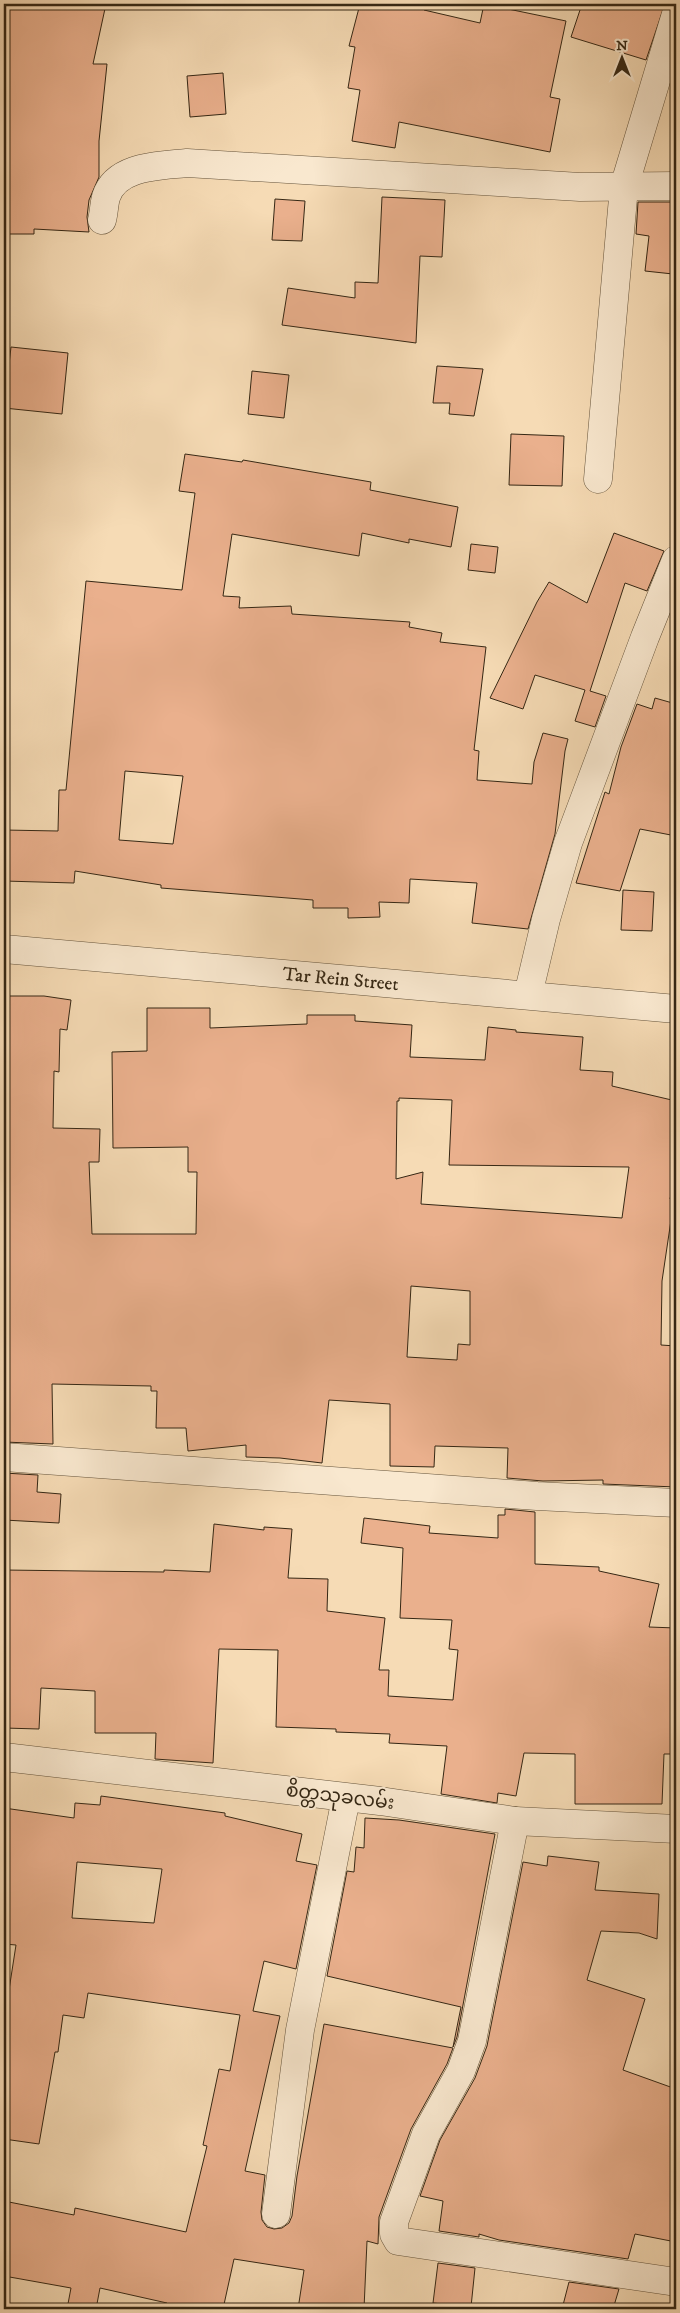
<svg xmlns="http://www.w3.org/2000/svg" width="680" height="2313" font-family="'IM FELL DW Pica','Noto Sans Myanmar',serif">
  <style>
    .building { fill: #eab08d; stroke: #352714; fill-rule: evenodd }
    .lines { fill: none; stroke-linecap: round; stroke-linejoin: round }
    .street-casing { stroke: #65543c; stroke-width: 29 }
    .street { stroke: #f9e8cf; stroke-width: 28 }
    .labels { text-anchor: middle; dominant-baseline: central; stroke-width: 4; stroke-linejoin: round; paint-order: stroke }
    .street-label { font-size: 19px; fill: #352714; stroke: #f9e8cf }
  </style>
  <rect width="100%" height="100%" fill="#f6dbb5"/>
  <filter id="stains"><feTurbulence type="fractalNoise" baseFrequency=".004" numOctaves="4"/><feColorMatrix values="0 0 0 0 .2 0 0 0 0 .09 0 0 0 0 .02 0 0 0 .5 -.17"/></filter>
  <radialGradient id="worn" r=".72"><stop offset=".6" stop-color="#630" stop-opacity="0"/><stop offset="1" stop-color="#630" stop-opacity=".3"/></radialGradient>
  <path class="building" d="M4,4H106L93,64H107L99,141V177L89,200L87,217L89,232L34,229V234H4Z
    M360,4H425L424,10L480,23L484,4L566,21L550,97L560,99L550,152L399,122L395,148L352,141L360,90L348,88L355,47L349,46Z
    M582,4H665L646,60L571,37Z
    M223,73L226,114L190,117L187,76Z
    M382,197L445,200L442,257L420,256L416,343L282,325L288,288L355,298V282L378,283Z
    M275,199L305,201L302,241L272,240Z
    M638,202H676V245L673,274L645,271L649,236L636,234Z
    M11,347L68,353L62,414L4,408Z
    M437,366L483,369L474,416L449,414L450,403H433Z
    M252,371L289,375L284,418L248,414Z
    M511,434L564,436L562,486L509,485Z
    M185,454L242,462L243,460L371,482L370,490L458,507L451,547L409,539V543L362,533L359,556L232,534L223,596L240,597L239,608L291,606L292,614L410,622L409,627L442,633L440,642L486,647L474,750L479,751L477,780L532,784L534,762L543,733L568,739L565,751L555,834L528,929L472,923L477,883L410,879L409,903L379,902L380,917L348,918V908H313V900L161,888V885L75,871L74,883L4,881V830L58,831L59,790H66L86,581L182,590L195,493L179,491ZM125,771L183,776L173,844L119,840Z
    M614,533L664,551L647,591L625,583L590,691L606,696L595,727L575,721L585,690L535,675L523,709L490,698L537,602L549,582L587,603Z
    M471,544L498,547L495,573L468,570Z
    M655,698L676,704V836L640,829L620,891L576,883L605,792L609,794L621,747L637,704L652,709Z
    M623,890L654,892L652,931L621,930Z
    M4,996H44L71,1000L67,1030L60,1029L59,1072L54,1071L53,1128L100,1129L99,1162H89L92,1234H196L197,1172H188V1147L113,1148L112,1052L147,1051V1008H210V1028L307,1024V1015H355V1021L412,1025L410,1057L485,1060L488,1027L516,1030V1032L583,1037L580,1070L613,1072L612,1086L676,1101V1171L670,1199L674,1200L662,1281L661,1345L676,1346V1487L603,1484V1480L543,1481L507,1478L508,1448L435,1446L434,1467L390,1466V1404L329,1400L322,1463L280,1458L246,1457V1445L188,1451L186,1428H156L157,1391H151V1386L52,1384L53,1444L4,1442ZM399,1098L452,1100L449,1165L629,1167L622,1218L421,1204L423,1172L396,1179L397,1101H399ZM411,1286L470,1291V1345L458,1344L457,1360L407,1357Z
    M4,1473L38,1475L37,1492L61,1494L59,1523L4,1520Z
    M505,1509L535,1512V1564L599,1567V1571L659,1584L649,1627L676,1628L673,1704H676V1754H664L662,1804H575V1754L524,1753L516,1796L498,1793L497,1803L441,1794L447,1746L389,1743L390,1734L336,1732V1729L276,1727L278,1650L219,1649L213,1763L155,1759L156,1733H95V1691L41,1688L39,1729L4,1728V1570L164,1572V1570L210,1572L214,1524L264,1530V1527L292,1529L288,1578L328,1579L327,1611L385,1618L379,1670H389L388,1696L453,1700L458,1650L449,1649L452,1620L400,1618L403,1548L361,1543L364,1518L430,1526L429,1533L498,1538V1515H505Z
    M101,1796L225,1813V1816L302,1834L296,1861L317,1865L296,1969L264,1961L253,2011L280,2016L245,2171L265,2175L261,2212L262,2220L267,2227L274,2229L282,2228L289,2223L292,2216L297,2176L324,2024L453,2048L447,2064L411,2129L379,2217L378,2244L367,2241L364,2309H298L304,2270L234,2259L223,2309H166L167,2303L100,2288L96,2309H67L71,2288L4,2276V2201L74,2215L75,2208L186,2232L207,2146L203,2145L219,2069L230,2071L240,2015L88,1993L84,2018L63,2015L58,2052H55L39,2144L4,2139V2022L16,1945L4,1944V1808L74,1818L75,1803L100,1805ZM77,1862L162,1869L154,1923L72,1918Z
    M365,1818L399,1820L495,1834L457,2037L453,2047L461,2007L327,1976L347,1871L354,1872L356,1847L364,1848Z
    M548,1856L599,1862L595,1890L659,1894L657,1939L639,1933L601,1931L587,1980L645,1999L623,2070L676,2089V2242L635,2234L628,2259L499,2240L479,2234V2237L439,2231L443,2201L420,2196L440,2140L475,2078L487,2046L523,1862L547,1866Z
    M438,2263L475,2268L471,2307L433,2303Z
    M569,2282L619,2289L613,2309H562Z"/>
  <g class="lines">
    <defs>
      <g id="street">
        <path d="M102,220C104,213 104,204 106,197C116,165 160,166 187,163L580,187L676,186"/>
        <path d="M598,479L624,187L676,14"/>
        <path id="s1" d="M4,949L676,1009"/>
        <path d="M528,995L546,919L568,843L645,637L676,560"/>
        <path d="M4,1457L537,1496L676,1503"/>
        <path d="M4,1757L380,1801L515,1821L676,1829"/>
        <path d="M515,1821L472,2041L461,2071L426,2134L394,2222V2234L398,2241L676,2282"/>
        <path d="M276,2214L300,2030L346,1798"/>
      </g>
    </defs>
    <use href="#street" class="street-casing"/>
    <use href="#street" class="street"/>
  </g>
  <g class="labels">
    <g class="street-label">
      <text stroke="none"><textPath href="#s1" startOffset="338">Tar Rein Street</textPath></text>
      <text transform="translate(340 1797) rotate(7)">စိတ္တသုခလမ်း</text>
    </g>
  </g>
  <rect width="680" height="2313" fill="none" stroke="#f6dbb5" stroke-width="20"/>
  <rect x="5" y="5" width="670" height="2303" fill="none" stroke="#352714" stroke-width="2.5"/>
  <rect x="10" y="10" width="660" height="2293" fill="none" stroke="#352714"/>
  <g transform="translate(622 58)" stroke="#f9e8cf" stroke-width="4" paint-order="stroke">
  <path d="M0-4L9 19L0 12L-9 19Z" fill="#352714"/>
  <text y="-8" font-size="14" font-weight="bold" text-anchor="middle" fill="#352714">N</text>
  </g>
  <rect width="100%" height="100%" filter="url(#stains)"/>
  <rect width="100%" height="100%" fill="url(#worn)"/>
</svg>
